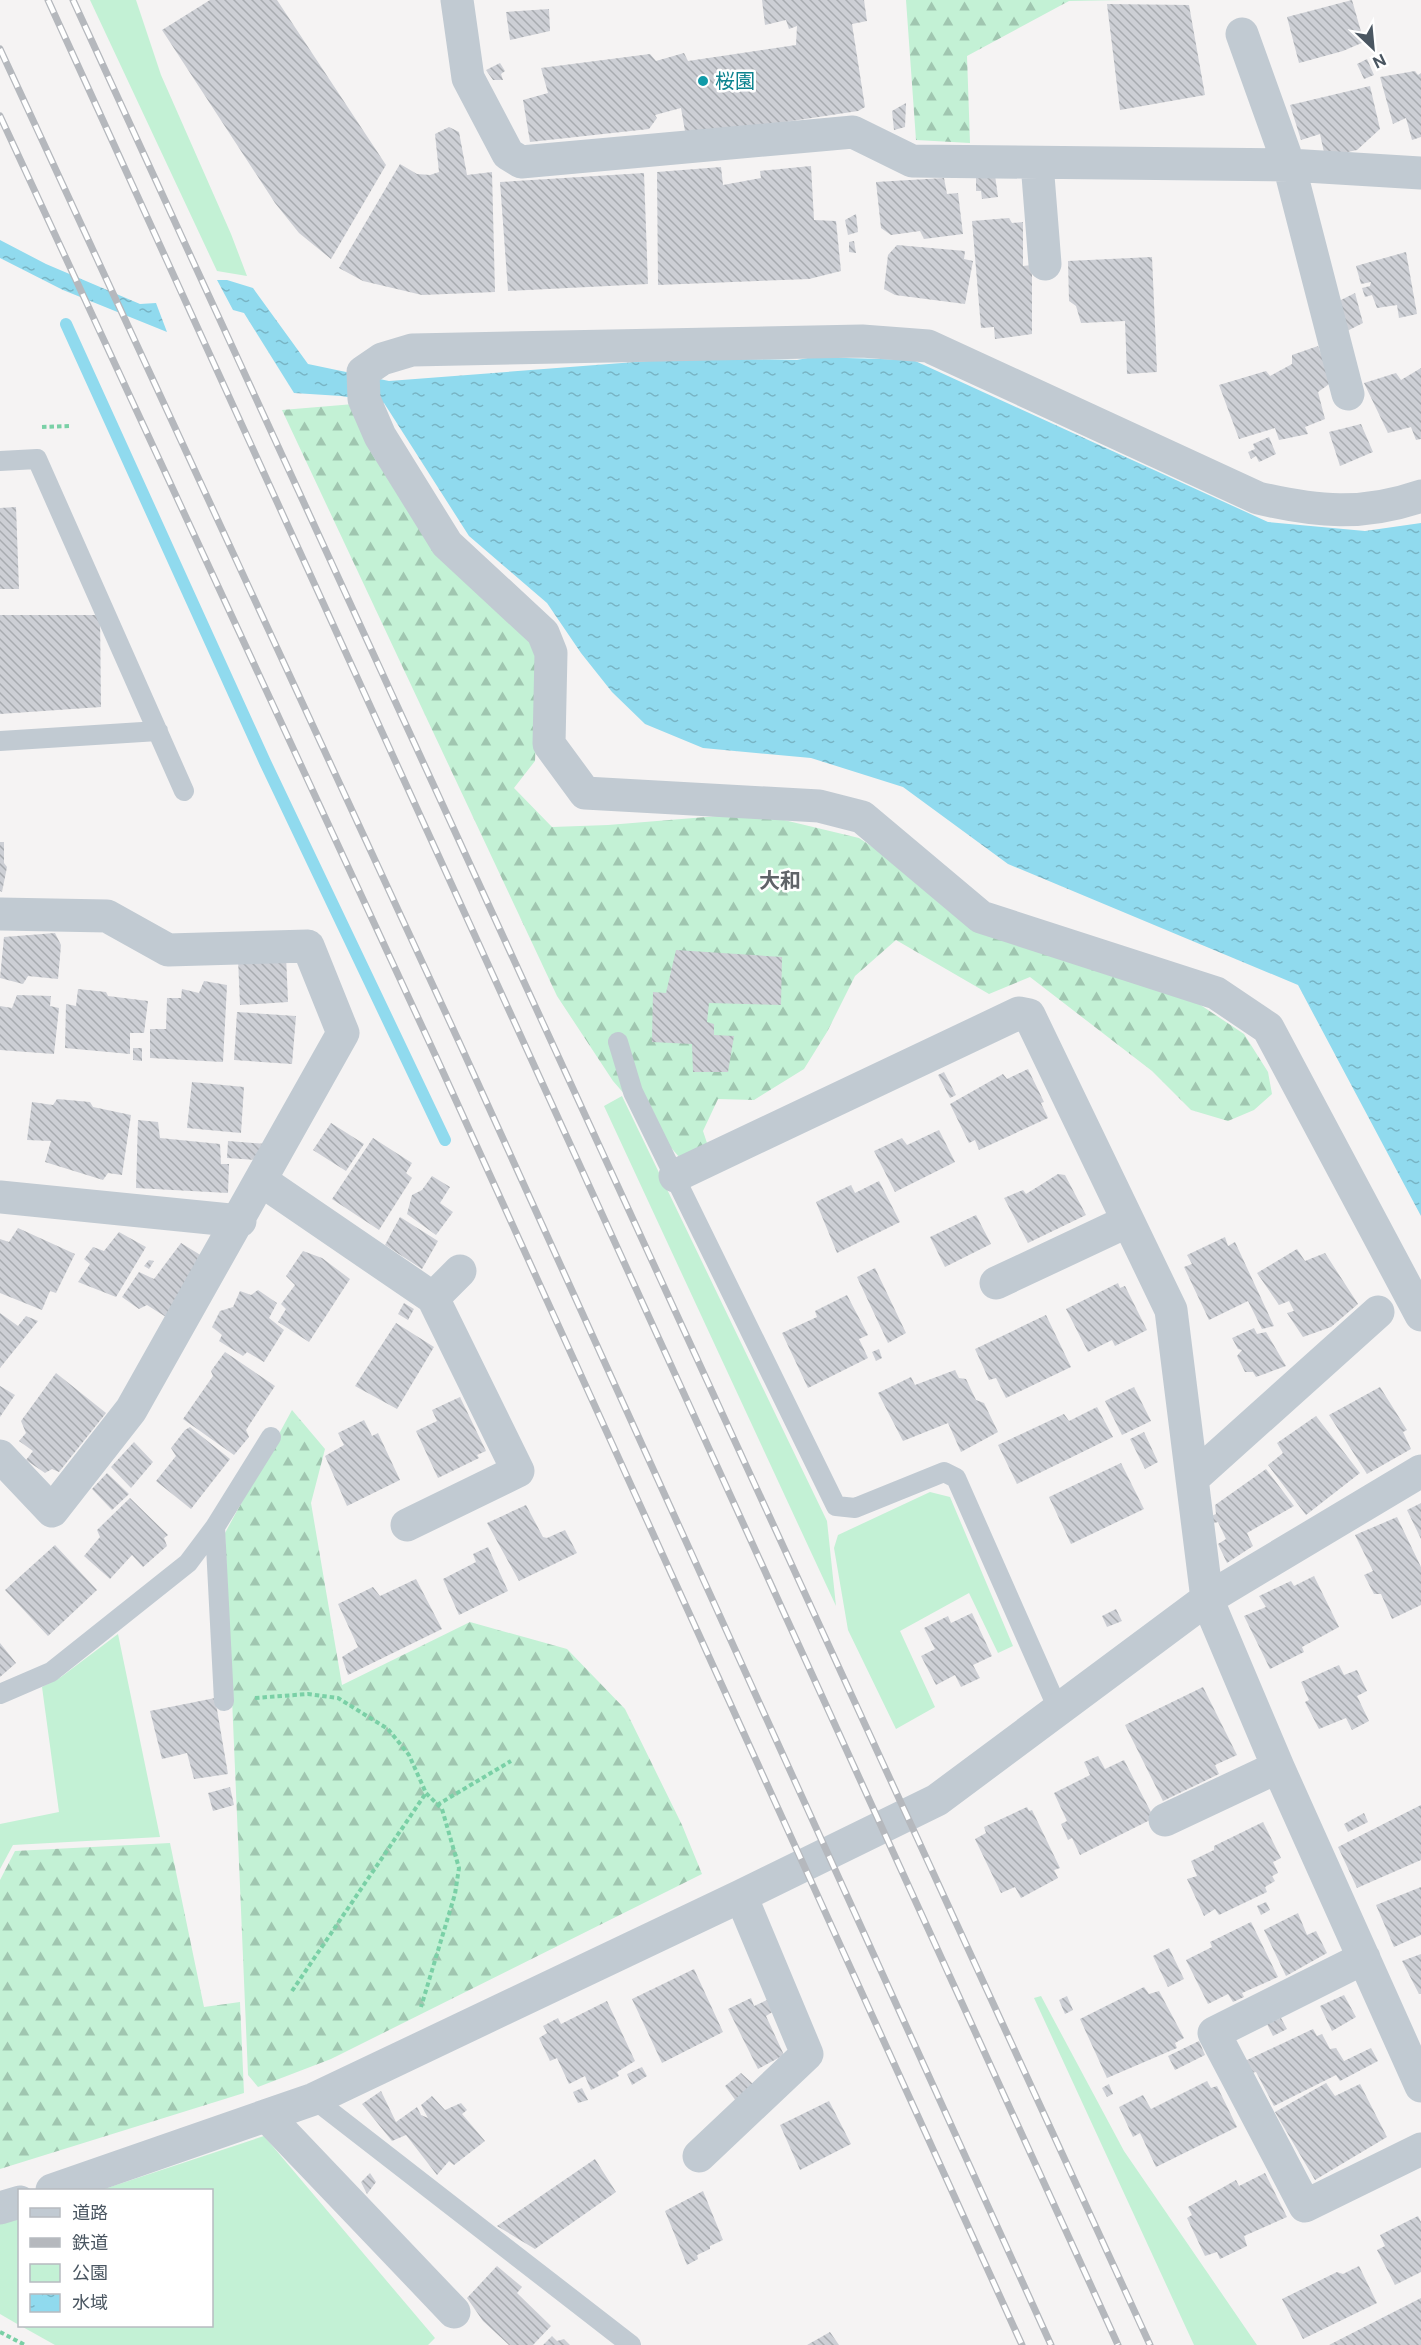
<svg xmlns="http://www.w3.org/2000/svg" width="1421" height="2345" font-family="'Public Sans','Noto Sans JP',sans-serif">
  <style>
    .green { fill: #c3f1d5 }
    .forest { fill: url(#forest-firs) }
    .water { fill: url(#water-ripples) }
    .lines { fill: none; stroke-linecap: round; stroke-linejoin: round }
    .stream { stroke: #90daee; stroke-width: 12 }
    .building { fill: url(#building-back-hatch) }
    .path { stroke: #7ad0a6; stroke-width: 4; stroke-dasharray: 4.5 3; stroke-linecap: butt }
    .lane { stroke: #c1cad2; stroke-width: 20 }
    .street { stroke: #c1cad2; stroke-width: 33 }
    .rail-casing { stroke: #b5b8bd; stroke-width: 7 }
    .rail { stroke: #fff; stroke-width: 4.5; stroke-dasharray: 14; stroke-linecap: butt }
    .culture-dot { fill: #0f9aa8; stroke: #fff; stroke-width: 2 }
    .labels { text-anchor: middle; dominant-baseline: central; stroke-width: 5; stroke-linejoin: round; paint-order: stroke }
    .culture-label { font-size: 20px; fill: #0d838f; stroke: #fff; text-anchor: start }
    .neighbourhood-label { font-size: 21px; font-weight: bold; fill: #5f6368; stroke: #fff }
  </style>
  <defs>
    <pattern id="forest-firs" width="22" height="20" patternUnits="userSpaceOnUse" patternTransform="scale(1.5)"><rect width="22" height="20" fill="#c3f1d5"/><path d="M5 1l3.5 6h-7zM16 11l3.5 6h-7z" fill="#a0c6b0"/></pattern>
    <pattern id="water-ripples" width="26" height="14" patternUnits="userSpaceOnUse" patternTransform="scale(1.5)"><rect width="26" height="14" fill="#90daee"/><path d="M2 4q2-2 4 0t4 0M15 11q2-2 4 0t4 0" fill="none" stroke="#78b4c4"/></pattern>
    <pattern id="building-back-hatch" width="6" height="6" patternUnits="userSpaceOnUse" patternTransform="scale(1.5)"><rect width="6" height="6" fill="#cdcfd5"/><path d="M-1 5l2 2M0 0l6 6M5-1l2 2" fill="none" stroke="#a8abb0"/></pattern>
  </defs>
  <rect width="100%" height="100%" fill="#f5f3f3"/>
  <path class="green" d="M90,0H136L161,75L231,234L247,276L217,271Z
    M622,1096L827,1521L836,1606L604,1106Z
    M930,1492L950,1497L1013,1646L998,1653L969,1593L900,1631L935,1707L896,1729L848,1630L834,1548L838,1535Z
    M118,1634L160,1837L13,1845L0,1869V1824L59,1812L42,1687L61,1677Z
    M1041,1996L1124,2151L1257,2345H1194L1034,1998Z
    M264,2136L435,2338L428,2345H55L21,2326H212V2190H101Z
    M19,2217V2325L0,2314V2223Z"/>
  <path class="forest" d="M906,0H1124L1069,1L967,56L970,143L916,140Z
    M354,404L539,652L535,761L514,788L552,827L608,825L755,813L859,838L931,886L1187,996L1244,1034L1268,1072L1272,1094L1254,1110L1228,1121L1191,1110L1152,1071L1030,977L989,994L896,940L855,976L827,1032L804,1069L754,1100L718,1099L703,1131L708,1146L680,1158L613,1081L557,996L282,410Z
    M292,1410L325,1449L311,1503L342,1685L470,1622L567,1649L625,1709L682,1825L702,1874L331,2059L258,2087L248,2075L225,1533Z
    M170,1843L204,2007L240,2002L244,2093L0,2169V1880L15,1851Z"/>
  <path class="water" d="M0,240L46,264L140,304L156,303L167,332L63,290L0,258Z
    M217,280H227L253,288L308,364L389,381L687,358L797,360L813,357L913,360L1268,522L1365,531L1421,523V1216L1298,985L1008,864L903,787L811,758L703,748L645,724L612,692L581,653L547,603L469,536L384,403L341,396L294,393L244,313L233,310Z"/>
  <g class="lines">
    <path class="stream" d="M66,324L265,762L445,1140"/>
  </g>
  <path class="building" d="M210,0H277L386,165L331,259L299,233L275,203L162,30Z
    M762,0H864L867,21L852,24L865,107L858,111L686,137L681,108L655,115L657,118L649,129L530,142L523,100L548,93L541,68L650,54L656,61L684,53L688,61L796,45L797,26L789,29L786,20L765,25Z
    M1352,0L1364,42L1343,51L1299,63L1287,17Z
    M1107,4L1189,5L1205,95L1120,110Z
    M549,9L550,31L510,40L506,12Z
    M1367,59L1374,75L1364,79L1357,64Z
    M500,63L505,71L501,74L503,80H493L486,70Z
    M1415,71L1418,75L1421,73V137L1412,140L1406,118L1393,124L1380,77Z
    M1370,86L1380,129L1357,150L1325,157L1320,134L1301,140L1290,105Z
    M906,103L905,127L894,130L892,111Z
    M449,127L459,132L467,175L492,172L495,292L422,295L363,281L339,268L400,164L417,174L430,175L439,172L435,134Z
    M811,166L814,220L836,221L841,271L809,279L658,285L657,172L721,167L723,185L761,178L760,171Z
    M644,173L648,284L508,291L500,182Z
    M995,175L998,197L982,199L981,191H976V177Z
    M944,178L947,194L958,193L963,234L924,239L920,231L891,235L881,228L876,182Z
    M856,214L858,232L848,235L845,220Z
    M1009,218L1012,223L1023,222V266L1032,265V334L995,339L994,327L981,328L972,221Z
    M854,241L856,253L849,252V242Z
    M897,245L965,251L964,259L973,261L965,304L895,295L884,289L888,255Z
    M1406,252L1417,314L1399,318L1397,305L1377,308L1372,295L1365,297L1362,288L1370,286L1371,282L1361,284L1356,266Z
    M1152,257L1157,372L1127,374L1125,321L1081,323L1076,306L1069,301L1068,261Z
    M1355,293L1363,323L1345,332L1339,301Z
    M1318,346L1332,382L1318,392L1325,419L1305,427L1308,434L1279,440L1275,428L1239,439L1219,385L1266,371L1270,376L1292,364V355Z
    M1421,368V439L1416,440L1411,427L1388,433L1364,383L1396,373L1401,380Z
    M1361,424L1373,452L1340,466L1329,432Z
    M1269,437L1276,454L1259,462L1256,456L1251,459L1248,452L1255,449L1253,444Z
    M16,507L19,589H0V508Z
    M0,615H100L101,707L0,714Z
    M0,842H4V863L7,867L2,892L0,891Z
    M55,933L61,945L58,979L28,976L23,984L0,978L4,937Z
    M676,950L782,957L781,1005L709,1003L707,1022L714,1024V1035L734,1036L728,1072H693L692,1044L652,1042L653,992L666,993Z
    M286,955L288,1002L240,1005L238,958Z
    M204,981L227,985L223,1062L150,1058V1029H166L167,998H181L182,989L199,993Z
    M78,989L106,992L108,996L148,1001L144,1033H130V1054L65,1048L66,1004L76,1006Z
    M17,995L51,996L50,1006L59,1008L54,1054L0,1050V1006L12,1008Z
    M237,1012L296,1016L292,1064L234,1060Z
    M133,1048H142V1061L133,1060Z
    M1028,1069L1044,1102L1041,1103L1048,1118L979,1150L975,1140L969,1143L950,1104L1003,1074L1007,1079Z
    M944,1072L956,1095L950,1098L938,1075Z
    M192,1082L244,1087L241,1133L187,1128Z
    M57,1099L90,1102L93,1107L131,1115L122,1175L108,1173L103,1180L45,1162L51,1141L27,1140L32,1102L53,1105Z
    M138,1120L158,1122L160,1138L220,1144L221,1164H229L228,1193L136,1188Z
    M331,1123L364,1144L346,1171L313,1150Z
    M939,1130L955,1162L895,1192L874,1151L902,1138L907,1145Z
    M373,1138L412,1163L406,1173L412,1178L379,1230L332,1199Z
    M228,1141L266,1144L257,1160L227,1158Z
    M1058,1174L1065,1175L1086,1215L1028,1243L1004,1198L1023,1190L1026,1194Z
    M432,1176L450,1187L440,1203L453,1212L436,1235L407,1214L412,1195L422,1190Z
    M879,1181L900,1222L837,1253L816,1202L851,1185L855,1193Z
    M976,1215L991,1244L945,1267L930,1237Z
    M400,1217L438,1241L422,1269L385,1245Z
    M18,1228L75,1254L56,1293L50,1291L42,1310L0,1293V1239L9,1242Z
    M119,1232L146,1247L116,1297L78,1282L90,1264L84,1259L93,1247L104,1251Z
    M1225,1237L1228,1246L1235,1242L1274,1326L1262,1329L1248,1301L1209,1320L1184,1267L1192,1264L1187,1255Z
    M181,1243L202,1256L166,1317L147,1305L139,1309L122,1297L139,1272L154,1279Z
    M1297,1249L1305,1261L1325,1253L1358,1304L1331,1327L1303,1337L1287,1313L1294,1311L1289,1301L1279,1305L1257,1273Z
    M303,1251L322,1258L350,1279L309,1342L278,1322L286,1309L281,1304L295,1285L286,1276Z
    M149,1260L154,1261L149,1269L144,1266Z
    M875,1268L906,1333L888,1343L857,1277Z
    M1118,1283L1120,1288L1125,1286L1147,1330L1115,1346L1112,1340L1088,1352L1066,1309Z
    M258,1290L277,1303L269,1318L284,1330L264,1362L247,1352L243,1356L219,1341L222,1335L212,1327L220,1311L233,1307L240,1291L251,1295Z
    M847,1295L868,1335L859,1339L868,1358L808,1388L782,1333L817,1317L815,1311Z
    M404,1303L414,1309L408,1320L398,1314Z
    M0,1313L18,1326L26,1316L38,1321L0,1368Z
    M1046,1315L1071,1367L1006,1398L996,1378L989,1380L975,1349Z
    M396,1323L434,1347L397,1409L355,1386Z
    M1254,1328L1257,1334L1266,1332L1286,1366L1256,1377L1253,1372H1245L1237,1356L1242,1350L1238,1349L1232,1338Z
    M879,1349L882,1358L876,1361L872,1352Z
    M225,1352L275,1386L246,1430L249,1437L234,1455L183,1419L213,1376L211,1371Z
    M955,1370L959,1378L966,1379L976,1400L984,1403L998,1432L961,1452L948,1423L903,1441L878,1393L911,1377L915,1385Z
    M56,1373L106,1413L59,1472L52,1469L45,1473L26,1460L33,1451L19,1441L26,1433L21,1421Z
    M0,1386L15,1395L0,1417Z
    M1134,1387L1151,1421L1122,1435L1105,1401Z
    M1380,1387L1407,1430L1403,1432L1411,1449L1367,1474L1329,1415Z
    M460,1397L486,1451L477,1455L479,1458L438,1478L416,1431L437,1421L432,1410Z
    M1097,1407L1113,1437L1017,1484L998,1445L1064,1414L1069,1421Z
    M1316,1416L1360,1473L1306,1515L1268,1465L1283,1453L1277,1443Z
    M364,1420L372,1436L378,1433L400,1480L347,1506L325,1456L344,1445L338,1433Z
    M190,1427L230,1459L191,1509L156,1481L176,1456L171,1448L185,1430Z
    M1144,1432L1158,1462L1145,1469L1130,1439Z
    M134,1442L153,1462L131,1488L111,1467Z
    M1121,1463L1144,1509L1071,1544L1049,1497Z
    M1266,1469L1294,1506L1247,1533L1253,1546L1227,1563L1218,1544L1226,1539L1218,1522L1214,1523L1211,1516L1216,1514L1215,1505Z
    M107,1473L129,1494L112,1510L92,1489Z
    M130,1498L168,1535L164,1538L167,1546L143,1567L132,1555L110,1579L84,1556L100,1537L97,1530Z
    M1421,1503V1539L1407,1510Z
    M526,1505L543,1537L547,1538L565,1530L577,1553L519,1581L487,1523Z
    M1397,1517L1421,1567V1605L1392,1619L1381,1594H1374L1364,1575L1373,1571L1355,1535Z
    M55,1545L97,1590L48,1636L5,1590Z
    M488,1547L508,1591L459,1615L443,1579L476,1562L473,1554Z
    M1314,1576L1339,1627L1302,1647L1304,1652L1270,1669L1244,1616L1266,1607L1259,1596L1291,1581L1294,1586Z
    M416,1579L442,1629L348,1675L342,1657L358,1647L338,1604L373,1587L380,1596Z
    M1116,1609L1122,1621L1107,1627L1102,1616Z
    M972,1613L992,1656L973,1665L980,1678L961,1687L955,1675L936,1685L921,1656L935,1649L924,1628L948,1616L951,1623Z
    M0,1643L16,1663L0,1677Z
    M1339,1665L1344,1675L1357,1670L1367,1691L1357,1696L1369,1721L1352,1730L1346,1718L1319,1729L1305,1702L1309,1700L1301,1682Z
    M1203,1687L1237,1755L1215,1765L1219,1774L1163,1801L1125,1725Z
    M215,1698L228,1774L194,1779L187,1753L162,1759L150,1711Z
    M1098,1756L1105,1769L1124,1760L1154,1818L1080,1855L1072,1838L1068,1840L1061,1824L1067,1821L1054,1793L1090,1775L1084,1762Z
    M230,1787L234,1805L213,1811L208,1793Z
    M1421,1805V1860L1357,1888L1338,1847Z
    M1027,1807L1029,1811L1032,1810L1060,1868L1054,1870L1058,1878L1021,1898L1015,1887L1001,1893L975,1839L986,1833L984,1827Z
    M1364,1813L1368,1822L1348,1832L1344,1824Z
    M1263,1822L1281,1858L1273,1862L1278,1873L1272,1876L1275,1881L1265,1887L1267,1892L1219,1915L1215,1909L1204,1916L1187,1879L1197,1876L1191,1861L1214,1850V1846Z
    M1421,1887V1935L1394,1947L1376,1905Z
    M1266,1902L1270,1910L1261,1915L1257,1906Z
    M1298,1913L1307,1935L1316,1931L1327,1953L1286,1976L1264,1930Z
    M1251,1922L1278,1977L1242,1993L1244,1997L1233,2002L1228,1994L1208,2004L1186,1960L1212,1947L1210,1942Z
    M1169,1948L1184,1979L1168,1987L1153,1956Z
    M1421,1954V1994H1419L1402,1961Z
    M694,1969L723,2032L662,2063L632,1999Z
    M1144,1987L1149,1994L1159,1991L1184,2038L1175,2043L1177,2048L1107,2078L1080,2019Z
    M1344,1995L1356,2017L1332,2031L1320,2006Z
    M1067,1996L1073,2010L1065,2014L1059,2000Z
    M751,1998L754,2006L767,2000L774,2011L766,2016L784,2055L758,2069L728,2009Z
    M607,2001L635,2061L617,2072L619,2076L591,2090L585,2076L569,2084L557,2058L550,2061L539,2038L547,2033L543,2026L558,2018L561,2024Z
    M1281,2018L1287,2029L1273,2036L1267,2024Z
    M1313,2029L1317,2036L1322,2034L1330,2049L1336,2048L1344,2061L1371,2048L1378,2061L1340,2081L1336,2075L1274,2106L1256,2072L1251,2073L1245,2061Z
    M1199,2041L1205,2055L1175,2070L1168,2056Z
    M642,2067L647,2076L632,2085L627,2074Z
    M741,2073L753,2084L736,2101L725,2086Z
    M1207,2081L1211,2088L1217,2086L1237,2127L1156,2167L1140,2133L1133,2137L1119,2107L1143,2095L1151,2109Z
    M1326,2083L1335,2096L1360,2084L1387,2137L1315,2180L1275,2112Z
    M1109,2084L1113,2094L1107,2097L1102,2088Z
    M582,2088L588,2100L578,2103L573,2092Z
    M381,2091L396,2122L417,2107L421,2115L428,2118L421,2105L432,2096L445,2110L461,2103L467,2110L462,2114L485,2141L454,2165L449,2161L437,2175L406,2135L392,2141L362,2104Z
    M829,2101L851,2144L800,2170L780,2125Z
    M595,2159L616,2192L535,2249L497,2226Z
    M370,2173L376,2182L367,2194L361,2182Z
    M1265,2173L1287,2217L1244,2236L1247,2246L1220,2259L1217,2252L1205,2256L1187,2218L1192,2215L1188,2207L1236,2180L1239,2186Z
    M703,2191L723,2240L710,2246V2249L697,2255L698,2259L687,2265L665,2211Z
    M1418,2216L1421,2222V2272L1395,2285L1377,2250L1385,2246L1380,2235Z
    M497,2266L522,2287L517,2293L551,2326L533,2345H509L483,2321L467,2298Z
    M1359,2266L1377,2303L1303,2339L1282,2299L1337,2272L1343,2274Z
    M1421,2298V2345H1329Z
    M830,2332L839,2345H807Z
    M552,2336L557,2341L564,2339L570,2345H543Z"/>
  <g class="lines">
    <path class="path" d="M42,427L69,426
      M255,1698L308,1694L338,1698L388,1729L409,1755L426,1793L442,1809L459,1868L455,1894L421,2007
      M437,1805L511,1761
      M292,1991L426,1793
      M0,2332L25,2345"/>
    <path class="lane" d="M0,461L37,459L184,791
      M0,741L158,731
      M618,1042L633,1092L836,1506L855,1508L944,1472L956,1478L1058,1709
      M215,1527L224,1701
      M0,1694L51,1672L188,1563L215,1527L271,1437
      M314,2099L631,2345"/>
    <path class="street" d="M457,0L468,78L508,154L521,162L853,132L912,161L1289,165L1421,173
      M1242,34L1289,165L1348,394
      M1037,163L1045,264
      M1421,496C1363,516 1317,512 1258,498L928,346L862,341L412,350L382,359L363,372L364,399L380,436L447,544L543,633L551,653L549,744L585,793L819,806L862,817L981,917L1216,993L1268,1028L1421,1315
      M0,914L107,916L168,950L308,946L343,1033L131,1410L52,1511L0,1456
      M675,1176L1019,1013L1029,1015L1171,1310L1207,1599L1278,1767L1421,2086
      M262,1181L433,1298L518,1471L407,1525
      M0,1197L240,1221
      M996,1283L1128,1221
      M433,1298L460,1271
      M1192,1479L1378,1312
      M1165,1820L1278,1767
      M1364,1958L1214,2033L1305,2206L1421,2149
      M267,2116L454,2312
      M699,2156L807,2054L741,1896
      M52,2190L314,2099L741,1896L937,1800L1207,1599L1421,1471
      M0,2208L20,2202"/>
    <defs>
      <path id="rail" d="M48,0L1118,2345
        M73,0L1150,2345
        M0,49L460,1044L1051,2345
        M0,116L438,1061L1022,2345"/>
    </defs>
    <use href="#rail" class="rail-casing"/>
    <use href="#rail" class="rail"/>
  </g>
  <circle class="culture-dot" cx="703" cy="81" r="6"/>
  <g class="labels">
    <g class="culture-label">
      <text x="715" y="81">桜園</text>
    </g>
    <g class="neighbourhood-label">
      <text x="780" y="880">大和</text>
    </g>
  </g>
  <rect x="18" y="2189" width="195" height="138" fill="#ffffff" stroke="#b7bbc0" stroke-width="1.5"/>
  <rect x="30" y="2208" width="30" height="9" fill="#c1cad2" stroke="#b7bbc0" stroke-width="1.5"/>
  <text x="72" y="2219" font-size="18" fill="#4a5661">道路</text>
  <rect x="30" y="2238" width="30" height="9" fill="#b5b8bd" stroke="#b7bbc0" stroke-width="1.5"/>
  <text x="72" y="2249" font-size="18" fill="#4a5661">鉄道</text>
  <rect x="30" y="2264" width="30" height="18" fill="#c3f1d5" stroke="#b7bbc0" stroke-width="1.5"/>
  <text x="72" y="2279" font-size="18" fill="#4a5661">公園</text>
  <rect x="30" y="2294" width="30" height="18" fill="url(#water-ripples)" stroke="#b7bbc0" stroke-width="1.5"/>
  <text x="72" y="2309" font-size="18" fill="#4a5661">水域</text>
  <g transform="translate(1373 48) rotate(154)" stroke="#ffffff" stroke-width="4.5" paint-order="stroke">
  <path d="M0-4.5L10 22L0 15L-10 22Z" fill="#4a5661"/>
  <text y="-9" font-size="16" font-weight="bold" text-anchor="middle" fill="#4a5661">N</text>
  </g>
</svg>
